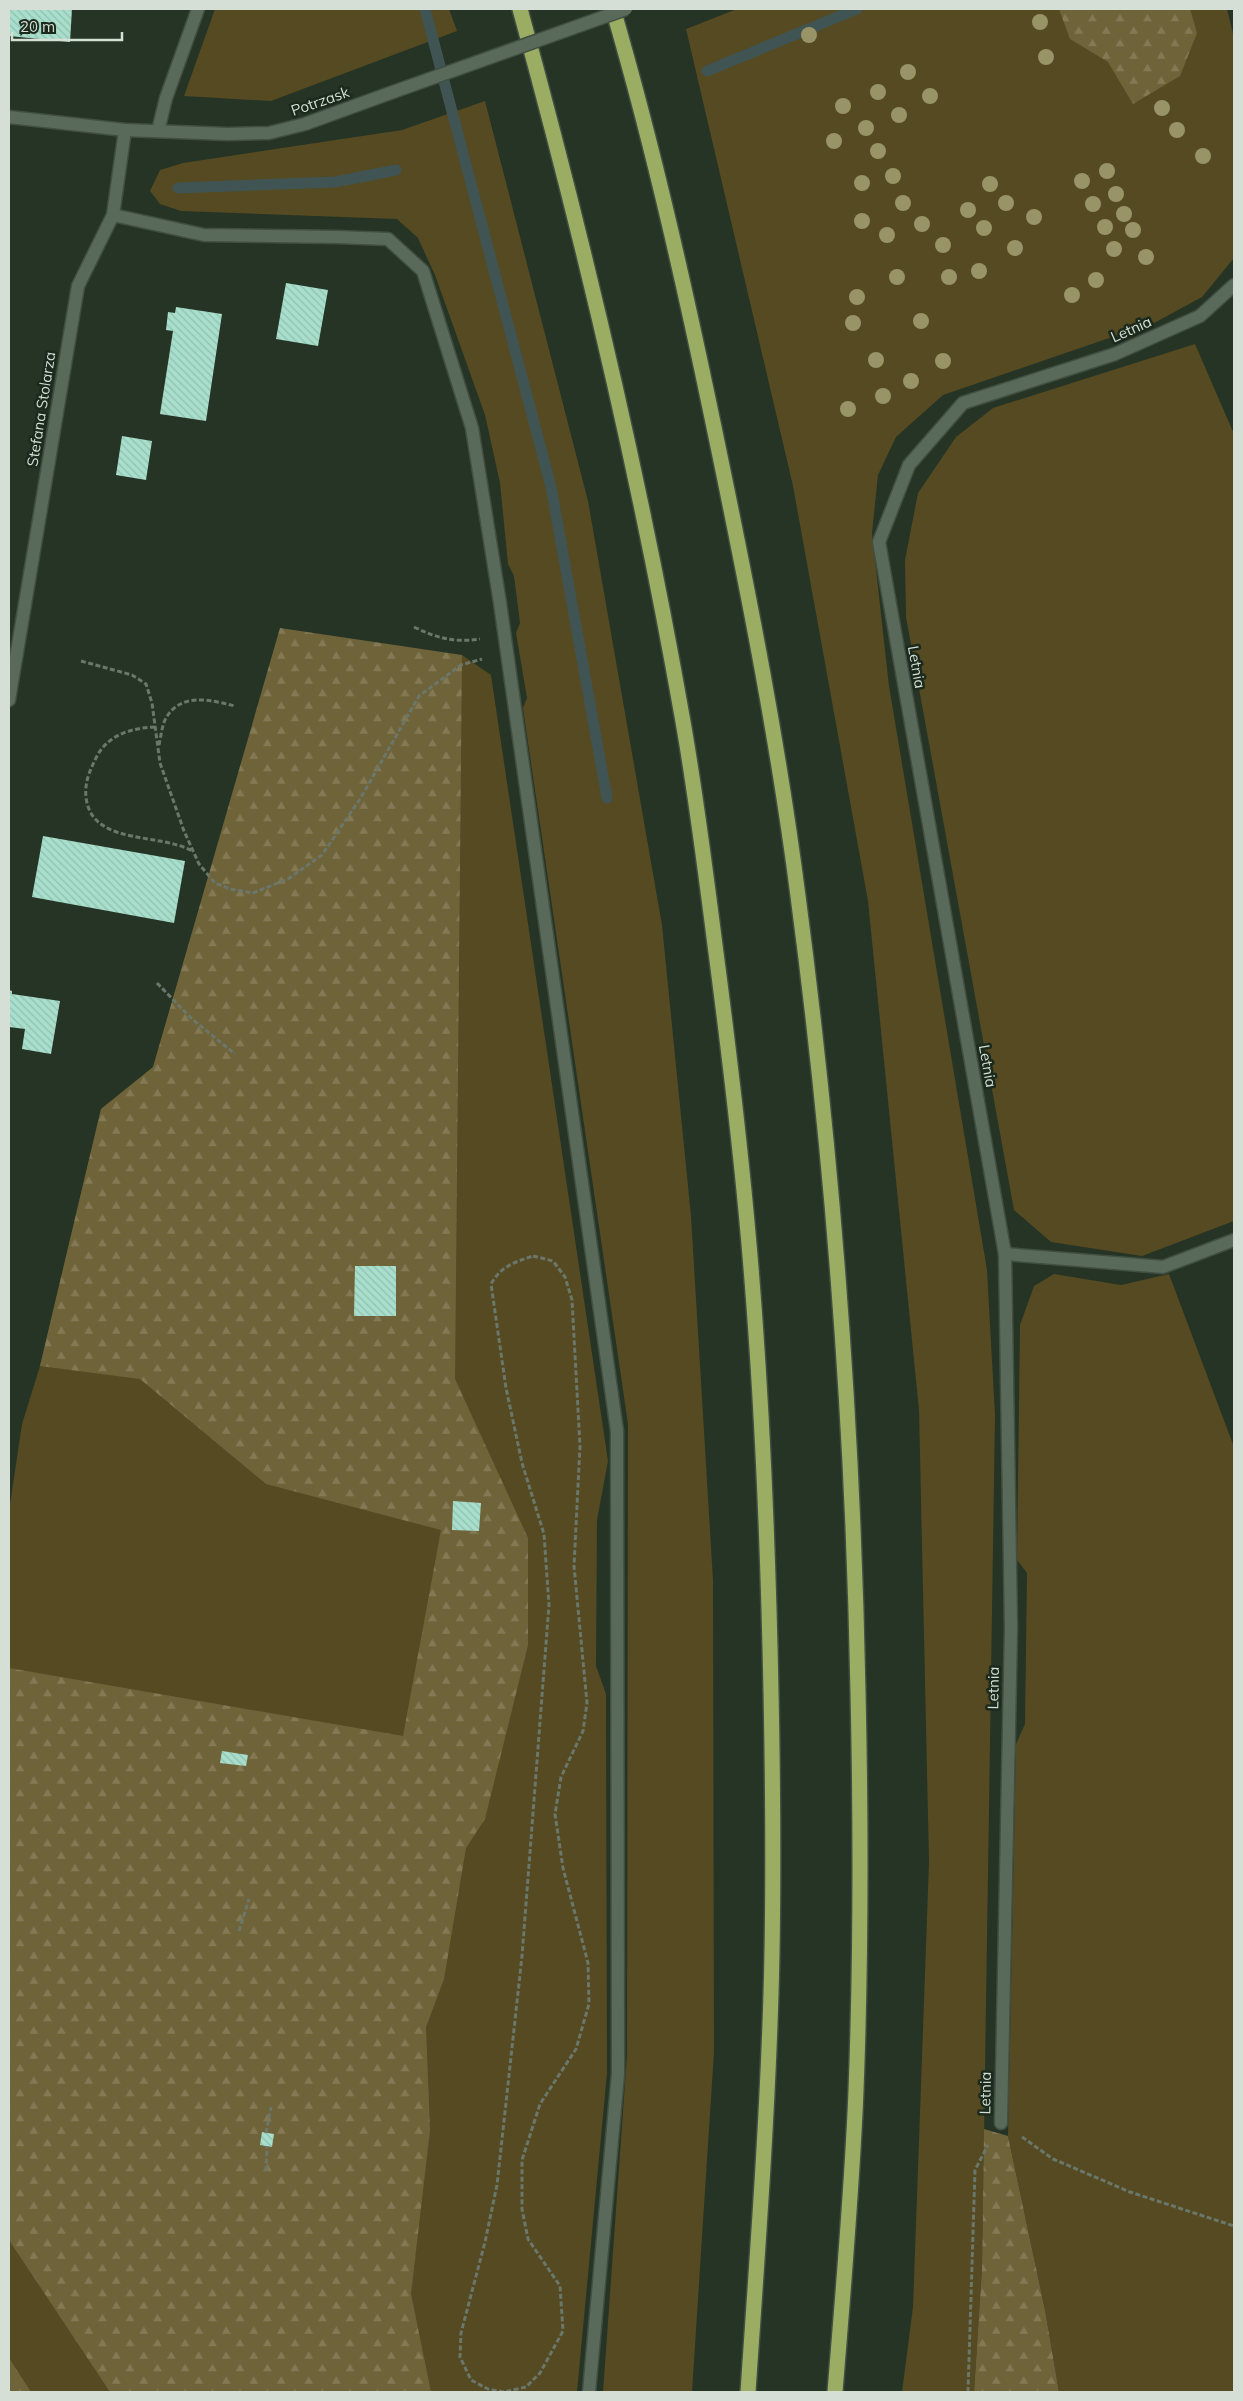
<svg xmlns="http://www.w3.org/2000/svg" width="1243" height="2401" font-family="Mulish,sans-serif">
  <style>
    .green { fill: #554a21 }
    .forest { fill: url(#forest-firs) }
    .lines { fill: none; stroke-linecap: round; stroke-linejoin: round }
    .stream { stroke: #405553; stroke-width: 11 }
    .building { fill: url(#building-back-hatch) }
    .service-casing { stroke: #414e42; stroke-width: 15 }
    .minor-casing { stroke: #414e42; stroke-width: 15 }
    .tertiary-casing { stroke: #414e42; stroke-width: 15 }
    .motorway-casing { stroke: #414e42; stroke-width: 18 }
    .path { stroke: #6a776a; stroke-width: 3; stroke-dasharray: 5 2.5; stroke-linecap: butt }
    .service { stroke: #596a5a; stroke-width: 12 }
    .minor { stroke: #596a5a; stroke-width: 12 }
    .tertiary { stroke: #596a5a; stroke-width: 12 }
    .motorway { stroke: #9bad62; stroke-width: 15 }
    .tertiary-bridge-casing { stroke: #414e42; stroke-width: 15; stroke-linecap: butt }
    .tertiary-bridge { stroke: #596a5a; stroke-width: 12 }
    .tree { fill: #999467 }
    .labels { text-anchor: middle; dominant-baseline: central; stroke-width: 5; stroke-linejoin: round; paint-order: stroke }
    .street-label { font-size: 15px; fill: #d5dfd5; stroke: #1b2a1c }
  </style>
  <defs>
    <pattern id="forest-firs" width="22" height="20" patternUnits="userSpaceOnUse" patternTransform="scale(1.25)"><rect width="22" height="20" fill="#6f6339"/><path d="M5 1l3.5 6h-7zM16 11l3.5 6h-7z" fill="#837955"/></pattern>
    <pattern id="building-back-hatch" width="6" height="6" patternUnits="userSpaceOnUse" patternTransform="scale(1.25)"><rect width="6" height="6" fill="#a8decc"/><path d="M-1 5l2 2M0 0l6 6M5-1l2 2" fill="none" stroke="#93bfb0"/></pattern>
  </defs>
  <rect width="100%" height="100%" fill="#253425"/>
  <path class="green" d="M215,9H449L457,31L271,101L184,96Z
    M737,9H1227L1234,38V258L1202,297L1156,322L943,395L896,437L878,475L872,533L889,686L987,1270L995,1415L982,2268L974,2392H902L913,2307L929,1862L919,1410L868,901L793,486L686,29Z
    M485,101L588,501L662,925L691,1216L713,1580L714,2052L692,2392H603L627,2055L628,1424L523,708L527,698L516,633L520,623L514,576L508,564L500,483L485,415L435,275L418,238L397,219L181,211L160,204L150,191L160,170L183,163L402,130Z
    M1195,344L1234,434V1221L1142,1256L1051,1242L1014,1210L906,617L905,560L918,493L956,437L993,408Z
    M462,655L491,675L608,1461L597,1520L596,1666L606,1694L607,2073L577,2392H9V1511L22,1424L40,1366L101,1109L153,1068L185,957L461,665Z
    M1054,1274L1121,1285L1169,1274L1234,1447V2392H1059L1045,2310L1008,2136L1016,1744L1025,1724L1027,1573L1017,1560L1020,1325L1034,1286Z"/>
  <path class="forest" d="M1059,9H1190L1197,33L1180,76L1133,104L1108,62L1070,39Z
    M280,628L462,655L455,1379L528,1538V1645L485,1819L466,1848L444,1979L426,2027L430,2130L411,2294L431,2392H110L9,2240V1668L403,1736L441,1530L266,1484L140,1379L40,1366L101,1109L153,1067Z
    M984,2129L1008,2136L1045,2310L1059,2392H974L982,2268Z
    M9,2358L31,2392H9Z"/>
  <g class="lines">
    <path class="stream" d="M425,9L551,487L607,798
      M707,71L857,9
      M178,188L335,182L396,170"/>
  </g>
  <path class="building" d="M9,9H72L70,42L9,36Z
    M286,283L328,290L318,346L276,339Z
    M176,307L222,314L206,421L160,414L173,331L166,330L168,312L175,313Z
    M122,436L152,441L146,480L116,475Z
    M43,836L185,861L174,923L32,897Z
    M9,990L12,991V994L60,1001L51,1054L22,1049L25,1029L9,1027Z
    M355,1266H396V1316H354Z
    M453,1501L481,1503L479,1531L452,1530Z
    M222,1751L248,1755L246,1766L220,1763Z
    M262,2132L274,2134L272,2147L260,2145Z"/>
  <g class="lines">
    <defs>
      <path id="service" d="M158,131L166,98L198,9
        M1001,2123L1011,1628L1005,1254"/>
      <path id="minor" d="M113,215L204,235L337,237L388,239L423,271L472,428L500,603L617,1431L618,2074L589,2392
        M1234,285L1200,316L1115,354L963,403L909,465L879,542L1005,1254L1163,1267L1234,1240
        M9,700L78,286L113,215L125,130"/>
      <path id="tertiary" d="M9,117L125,130L228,134L269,133L305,124L393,92"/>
      <path id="motorway" d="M520,9C584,242 640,478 682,716C697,799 707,884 718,968C730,1060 741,1152 749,1244C762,1393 768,1542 771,1691C773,1792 774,1893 771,1994C767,2127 757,2259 748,2392
        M613,9C656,156 689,306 720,456C750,601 779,748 798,896C833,1160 853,1425 858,1692C861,1825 861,1958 856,2091C852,2191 843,2292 835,2392"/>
    </defs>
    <use href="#service" class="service-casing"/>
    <use href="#minor" class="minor-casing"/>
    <use href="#tertiary" class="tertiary-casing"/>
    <use href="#motorway" class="motorway-casing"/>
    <path class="path" d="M414,627C437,638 454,643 480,639
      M81,661L132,675L146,684L152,703L160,763L184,831L199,864L215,883L230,889L253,893L288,879L322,855L360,799L419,696L461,665L482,659
      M155,727C132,728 109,734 97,756C89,772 83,785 87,803C97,845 161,833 192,851
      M159,745C161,736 162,725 166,718C181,692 211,700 235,706
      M157,983L192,1019L235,1054
      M533,1256L553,1261L565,1277L572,1300L580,1446L574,1566L587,1703L583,1731L561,1777L555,1814L563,1868L588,1963L589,2004L576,2049L540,2104L522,2160V2209L528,2239L560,2286L563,2331L540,2373L526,2387L504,2392L488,2389L471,2380L460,2357L461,2333L485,2242L497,2185L522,1956L549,1605L544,1534L522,1463L506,1388L491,1284C501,1266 515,1262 533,1256Z
      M239,1931L249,1899
      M266,2133L271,2107
      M1022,2137L1053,2159L1130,2192L1234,2226
      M266,2171L267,2146
      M968,2392L975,2170L988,2145"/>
    <use href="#service" class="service"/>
    <use href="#minor" class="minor"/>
    <use href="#tertiary" class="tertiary"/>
    <use href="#motorway" class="motorway"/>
    <defs>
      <path id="tertiary-bridge" d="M393,92L626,9"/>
    </defs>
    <use href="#tertiary-bridge" class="tertiary-bridge-casing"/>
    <use href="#tertiary-bridge" class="tertiary-bridge"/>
  </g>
  <g class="tree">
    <circle cx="1040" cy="22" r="8"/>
    <circle cx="809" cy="35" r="8"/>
    <circle cx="1046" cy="57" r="8"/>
    <circle cx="908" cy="72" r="8"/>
    <circle cx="878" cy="92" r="8"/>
    <circle cx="930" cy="96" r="8"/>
    <circle cx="843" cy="106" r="8"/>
    <circle cx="1162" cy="108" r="8"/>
    <circle cx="899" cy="115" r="8"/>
    <circle cx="866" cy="128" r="8"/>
    <circle cx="1177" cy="130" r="8"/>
    <circle cx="834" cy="141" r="8"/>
    <circle cx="878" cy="151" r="8"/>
    <circle cx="1203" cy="156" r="8"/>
    <circle cx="1107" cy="171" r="8"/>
    <circle cx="893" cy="176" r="8"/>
    <circle cx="1082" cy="181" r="8"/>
    <circle cx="862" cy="183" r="8"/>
    <circle cx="990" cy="184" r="8"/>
    <circle cx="1116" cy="194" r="8"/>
    <circle cx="903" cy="203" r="8"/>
    <circle cx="1006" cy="203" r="8"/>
    <circle cx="1093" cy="204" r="8"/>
    <circle cx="968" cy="210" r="8"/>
    <circle cx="1124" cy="214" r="8"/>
    <circle cx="1034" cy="217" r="8"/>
    <circle cx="862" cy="221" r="8"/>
    <circle cx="922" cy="224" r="8"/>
    <circle cx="1105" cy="227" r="8"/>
    <circle cx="984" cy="228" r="8"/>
    <circle cx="1133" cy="230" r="8"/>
    <circle cx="887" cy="235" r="8"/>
    <circle cx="943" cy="245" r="8"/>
    <circle cx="1015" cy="248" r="8"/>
    <circle cx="1114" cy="249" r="8"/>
    <circle cx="1146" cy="257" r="8"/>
    <circle cx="979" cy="271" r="8"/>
    <circle cx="897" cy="277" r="8"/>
    <circle cx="949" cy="277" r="8"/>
    <circle cx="1096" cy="280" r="8"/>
    <circle cx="1072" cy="295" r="8"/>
    <circle cx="857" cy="297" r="8"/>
    <circle cx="921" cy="321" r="8"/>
    <circle cx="853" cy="323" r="8"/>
    <circle cx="876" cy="360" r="8"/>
    <circle cx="943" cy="361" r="8"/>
    <circle cx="911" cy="381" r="8"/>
    <circle cx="883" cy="396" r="8"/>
    <circle cx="848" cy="409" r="8"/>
  </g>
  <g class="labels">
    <g class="street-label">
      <text transform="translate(320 101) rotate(-19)">Potrzask</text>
      <text transform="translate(1131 329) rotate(-24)">Letnia</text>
      <text transform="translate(41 409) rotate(-81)">Stefana Stolarza</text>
      <text transform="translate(917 667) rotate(80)">Letnia</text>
      <text transform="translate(988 1066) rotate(80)">Letnia</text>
      <text transform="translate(993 1688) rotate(-89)">Letnia</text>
      <text transform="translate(985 2093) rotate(-89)">Letnia</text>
    </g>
  </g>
  <rect width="1243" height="2401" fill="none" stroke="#d5dfd5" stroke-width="20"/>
  <path d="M12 32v8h110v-8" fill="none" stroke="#d5dfd5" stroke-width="2.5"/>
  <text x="20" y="32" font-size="15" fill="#d5dfd5" stroke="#1b2a1c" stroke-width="4" paint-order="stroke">20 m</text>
</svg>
